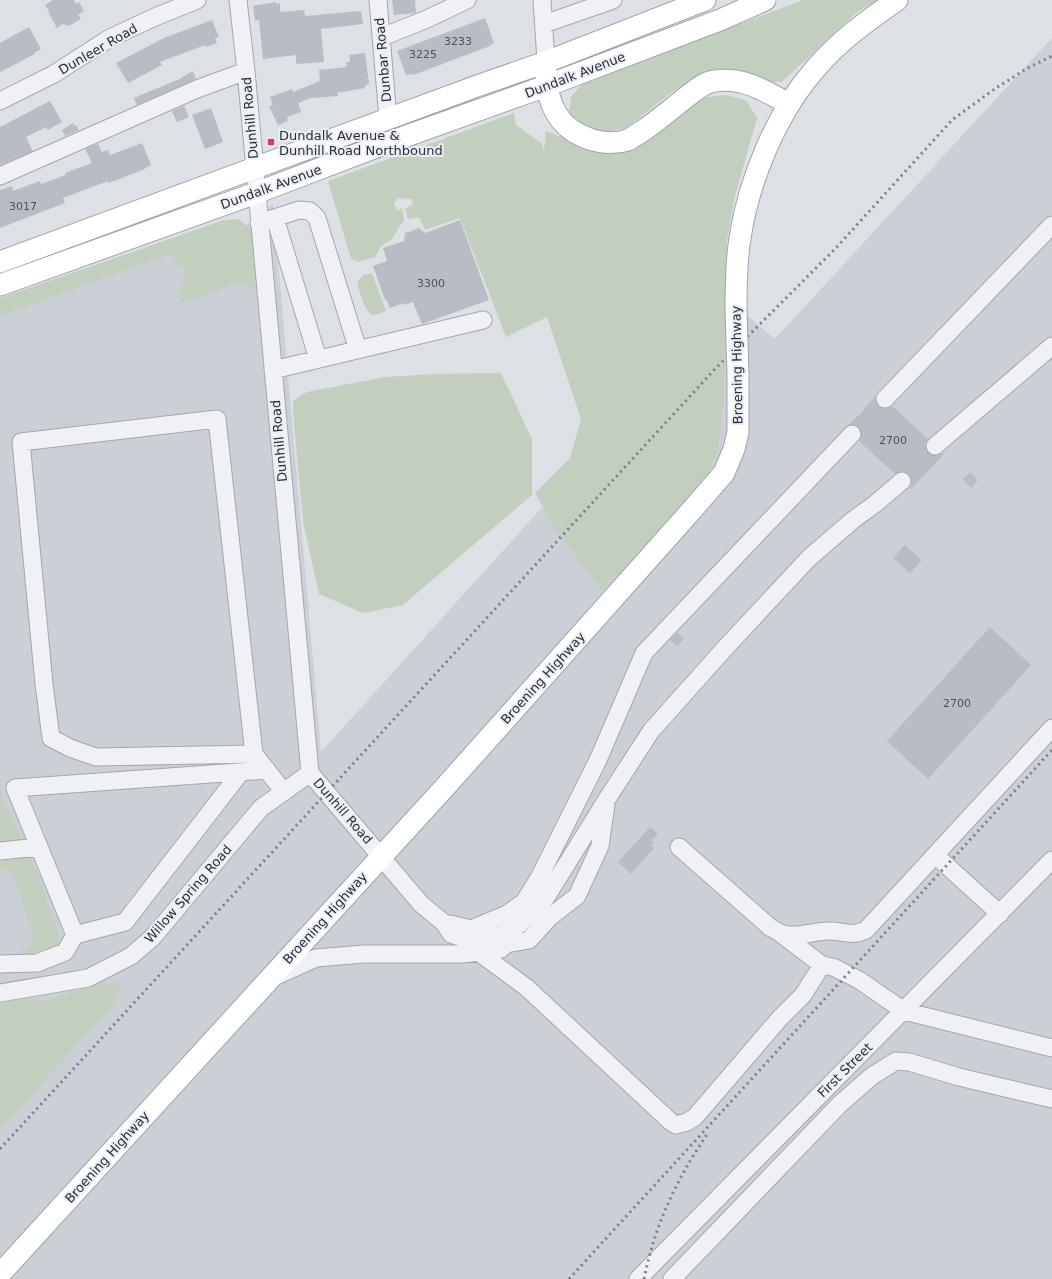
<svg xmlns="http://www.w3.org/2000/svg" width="1052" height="1279" font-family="'DejaVu Sans',sans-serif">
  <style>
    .built { fill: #cbcfd6 }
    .green { fill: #c2cfbe }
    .building { fill: #b7bcc5 }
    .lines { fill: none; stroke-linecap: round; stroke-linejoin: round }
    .minor-tunnel { stroke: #b9bcc3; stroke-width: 17; stroke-dasharray: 17 8; stroke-linecap: butt }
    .minor-casing { stroke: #a3a7ae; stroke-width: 19 }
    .major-casing { stroke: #9da4b0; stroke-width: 23 }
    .minor { stroke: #eff1f4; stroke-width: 17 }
    .major { stroke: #fff; stroke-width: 21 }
    .rail { stroke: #777f8e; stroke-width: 3; stroke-dasharray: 2 4; stroke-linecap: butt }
    .major-bridge-casing { stroke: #9da4b0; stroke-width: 23; stroke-linecap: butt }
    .major-bridge { stroke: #fff; stroke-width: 21 }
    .poi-dot { fill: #c24a58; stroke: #eceff3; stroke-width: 1.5 }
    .labels { text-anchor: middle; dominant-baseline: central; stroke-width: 4; stroke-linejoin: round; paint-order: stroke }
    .number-label { font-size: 11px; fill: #4c525d }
    .street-label { font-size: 13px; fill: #282e3a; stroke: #eceff3 }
    .poi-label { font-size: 13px; fill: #282e3a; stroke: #eceff3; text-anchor: start }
  </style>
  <rect width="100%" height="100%" fill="#dde0e5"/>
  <path class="built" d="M1052,38V1279H0V312L246,225L273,204L321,752L603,440L544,143L775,339Z"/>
  <path class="green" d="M803,0H877L856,13L782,82L697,79L672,92L626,128L606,132L582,129L569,113L571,97L582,84Z
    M726,95L746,100L757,118L735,196L727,240L724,394L718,450L704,482L667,524L602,591L554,527L535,493L570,458L581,419L547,317L506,337L460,218L425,230L419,217L408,219L405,209L413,204L411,199L398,198L394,203L397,211L402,208L404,220L391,240L381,246L375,257L358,262L351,259L328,181L514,113L516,125L542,144L544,152L546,131L603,153L619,150L701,98Z
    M239,219L252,231L256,289H251L244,281L182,303L178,291L186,280L183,266L175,265L170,254L0,316V298L224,220Z
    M372,273L386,311C383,312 378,315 374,315C364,314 360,291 357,282L363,275Z
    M501,373L532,439V495L403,605L363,613L319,594L303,522L293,413V401L307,392L385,377L436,374Z
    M0,784L2,797L21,835L19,840L0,844Z
    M32,858L60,939C49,959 41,954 21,956L18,952L28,947L34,937L29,925L15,877L11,872L0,868V861Z
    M118,982L120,991L111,1008L0,1129V1002L25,999L45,1001L99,983L109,984Z"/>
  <path class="building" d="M53,0H74L76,4L79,2L84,11L78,15L81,19L69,26V25L66,26L64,23L57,28L48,12L49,11L45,5Z
    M392,0H415L416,13L394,15Z
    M276,2V4L280,3V12L304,10L305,16L361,11L363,24L321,29L324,62L296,64V55L263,59L259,20L255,21L253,6Z
    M485,18L494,43L490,45V46L416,74L406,75L397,51Z
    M212,20L219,37L215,38L217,43L206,47L205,45L160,62L162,65L128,83L116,63L164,38Z
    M29,27L41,49L34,53L35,54L0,72V43Z
    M365,53L369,84L365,85V88L337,93L338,96L311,98L298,103L301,112L287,117L288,121L278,125L269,106L273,105L270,97L292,89L293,92L320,81L319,70L347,67L346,62H350L349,55Z
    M193,71L196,79L137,105L134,98L182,78V77Z
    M50,101L62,122L48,130L46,127L26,137L33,151L0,165V127Z
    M184,106L189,117L177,122L172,111Z
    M211,108L223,142L205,149L192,115Z
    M73,123L74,126L76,125L79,130L65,136L62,130Z
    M142,143L151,165L145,168V169L109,183L108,181L63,198L65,203L0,228V190L12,186L13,191L40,181L41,184L66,175L65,173L92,163L85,149L98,144L102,152L108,150L110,155Z
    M460,220L489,300L422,324L413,302L404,305L403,303L390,308L386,299L385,300L373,266L387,261L383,248L404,241L405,233L412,231L419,228L425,233Z
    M875,398L876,402L878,406L882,409H887L892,406L928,439L925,443V447L928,453L932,456H936L943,453L944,454L911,489L909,488L912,484V480L909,474L905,472L901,471L895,474L859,441L862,436L861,431L859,427L851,424Z
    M970,472L978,480L971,488L963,479Z
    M905,545L922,560L910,573L893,558Z
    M990,627L1031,665L928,779L887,741Z
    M677,633L684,639L677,646L670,640Z
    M650,827L658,834L651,841L654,843L651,846L654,848L631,874L618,862Z"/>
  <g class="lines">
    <path class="minor-tunnel" d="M852,434L885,399
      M902,481L935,446"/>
    <defs>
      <path id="minor" d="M238,0L246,71L310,773L421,904L444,923L451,934L474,942L502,935L520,924L545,899L607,799L651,731L726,647L809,558L853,520L875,504L902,481
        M378,0L388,119
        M542,0L546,62
        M544,24L613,0
        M382,37L427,19L467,0
        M0,101L54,74L110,38L155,17L197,0
        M0,176L197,89L246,71
        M275,218L318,359
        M259,223L299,210L310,211L317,218L358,350
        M273,370L483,320
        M885,399L1052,225
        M935,446L1052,346
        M254,754L217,419L21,442L44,684L51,738L70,748L96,757L254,754L284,792
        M679,847L771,928C777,931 782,935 789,935C802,936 816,931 829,931C845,931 851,937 866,930L1052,728
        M0,851L38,847
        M935,855L1000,914
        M450,924L471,929L507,914L524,902L539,878L598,760L644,653L852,434
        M780,933L822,965L833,967L859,980L904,1011L1052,1048
        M75,935L125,922L241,772
        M494,943L506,944L529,940L550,917L577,896L600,846L606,805
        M478,952L526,987L671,1122L676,1125L687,1122L695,1117L780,1018L803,995L822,965
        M0,964L37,963L65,952L75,935L15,788L267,770
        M274,977L316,958L364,954H463L501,949L506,944
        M0,993L88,978L131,956L153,937L261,808L310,773
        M638,1279L1052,860
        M672,1279L840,1104L872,1076L896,1061L909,1062L959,1077L1052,1099"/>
      <path id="major" d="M546,73C546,94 554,119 573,131C589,141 609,146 628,140C632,138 637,134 641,132C656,122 670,110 684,99C693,92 704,82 715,81C744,77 765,91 789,104
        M0,262L477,86L546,62L705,0
        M0,285L256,193L387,143L546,86L720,20L765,0
        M736,310C736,286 736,262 740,238C749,179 777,112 816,68C839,41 868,20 897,0
        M0,1274L446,786L691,511L724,473L734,449L738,432V373"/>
    </defs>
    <use href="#minor" class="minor-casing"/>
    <use href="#major" class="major-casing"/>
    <use href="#minor" class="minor"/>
    <use href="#major" class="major"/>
    <path class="rail" d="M0,1149L714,370L836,248L952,120L996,88L1026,69L1052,56
      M569,1279L1052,750
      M644,1279C648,1260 653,1241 660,1223C672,1191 689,1161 708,1133"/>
    <defs>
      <path id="major-bridge" d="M736,310L738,373"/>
    </defs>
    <use href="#major-bridge" class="major-bridge-casing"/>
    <use href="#major-bridge" class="major-bridge"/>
  </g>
  <rect class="poi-dot" x="267" y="138" width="8" height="8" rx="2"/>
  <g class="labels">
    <g class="number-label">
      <text x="458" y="41">3233</text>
      <text x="423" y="54">3225</text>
      <text x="23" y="206">3017</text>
      <text x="431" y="283">3300</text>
      <text x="893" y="440">2700</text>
      <text x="957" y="703">2700</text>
    </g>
    <g class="street-label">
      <text transform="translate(98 49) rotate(-30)">Dunleer Road</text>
      <text transform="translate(383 60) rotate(-95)">Dunbar Road</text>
      <text transform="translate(575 75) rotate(-21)">Dundalk Avenue</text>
      <text transform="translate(250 118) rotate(-95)">Dunhill Road</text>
      <text transform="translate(271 187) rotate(-20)">Dundalk Avenue</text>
      <text transform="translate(737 365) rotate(-91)">Broening Highway</text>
      <text transform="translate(279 441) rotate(-95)">Dunhill Road</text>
      <text transform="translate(543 678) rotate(-48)">Broening Highway</text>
      <text transform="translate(343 811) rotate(49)">Dunhill Road</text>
      <text transform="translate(188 894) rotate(-49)">Willow Spring Road</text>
      <text transform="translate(325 918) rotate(-48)">Broening Highway</text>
      <text transform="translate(845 1070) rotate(-45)">First Street</text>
      <text transform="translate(107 1157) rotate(-48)">Broening Highway</text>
    </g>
    <g class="poi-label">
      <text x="279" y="135">Dundalk Avenue &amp;<tspan x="279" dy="15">Dunhill Road Northbound</tspan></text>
    </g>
  </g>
</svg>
